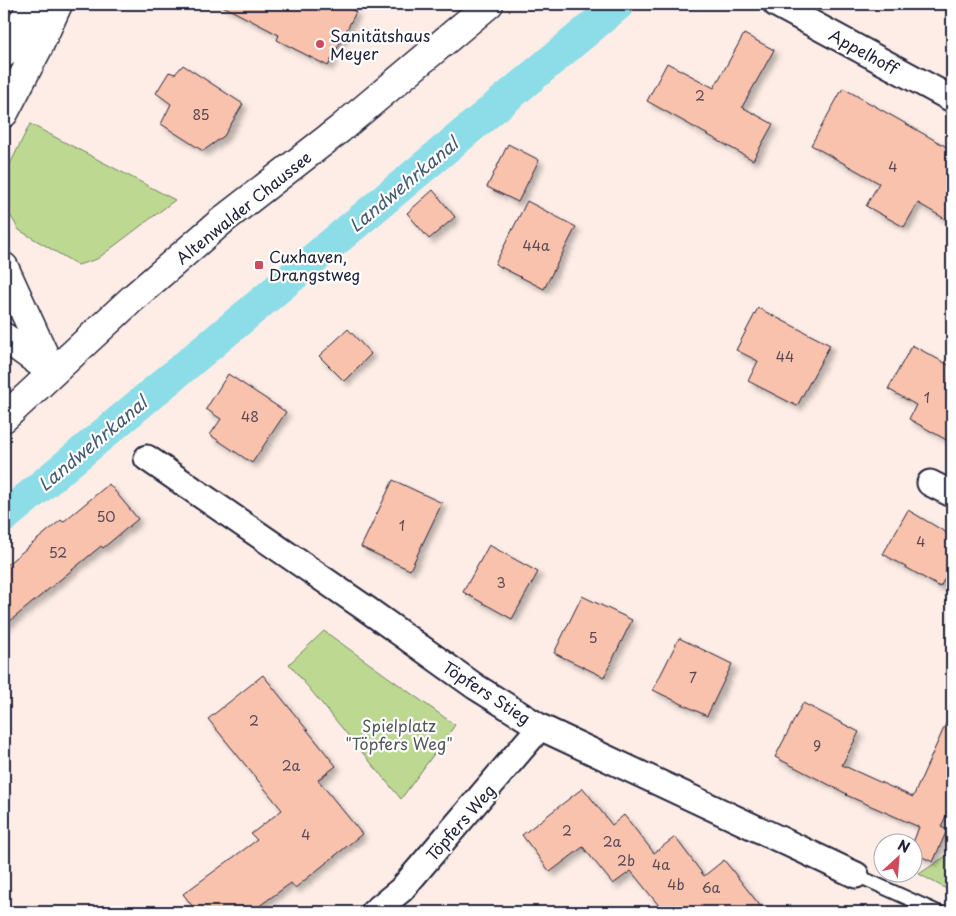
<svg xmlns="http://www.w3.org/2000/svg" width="956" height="916" font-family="'Playpen Sans',sans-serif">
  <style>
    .green { fill: #bdd991; stroke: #707e66 }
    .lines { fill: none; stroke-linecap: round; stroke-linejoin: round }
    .canal { stroke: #8ddde8; stroke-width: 32 }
    .building { fill: #f9c2ad; stroke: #22223b; filter: url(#shadow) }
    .service-casing { stroke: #22223b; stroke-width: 16 }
    .minor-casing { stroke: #22223b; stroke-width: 29 }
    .tertiary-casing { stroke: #22223b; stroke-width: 31 }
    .primary-casing { stroke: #22223b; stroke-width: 31 }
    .service { stroke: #fff; stroke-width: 12 }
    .minor { stroke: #fff; stroke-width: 25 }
    .tertiary { stroke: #fff; stroke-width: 28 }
    .primary { stroke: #fff; stroke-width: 28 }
    .poi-dot { fill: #d1495b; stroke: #fff; stroke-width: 2 }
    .labels { text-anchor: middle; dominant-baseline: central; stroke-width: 4.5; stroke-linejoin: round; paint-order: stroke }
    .number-label { font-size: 14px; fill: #584a58 }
    .poi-label { font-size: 16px; fill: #22223b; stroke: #fff; text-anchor: start }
    .street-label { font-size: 16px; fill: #22223b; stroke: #fff }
    .park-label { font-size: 16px; fill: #505955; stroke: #fff }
    .water-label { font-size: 18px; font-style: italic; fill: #425a6f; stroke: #fff }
  </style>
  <defs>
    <filter id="shadow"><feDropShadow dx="4.5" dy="4.5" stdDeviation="2.5" flood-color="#0004"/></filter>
  </defs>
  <rect width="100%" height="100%" fill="#fdede6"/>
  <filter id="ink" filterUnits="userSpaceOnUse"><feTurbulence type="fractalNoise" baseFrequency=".02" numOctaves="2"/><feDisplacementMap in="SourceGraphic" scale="10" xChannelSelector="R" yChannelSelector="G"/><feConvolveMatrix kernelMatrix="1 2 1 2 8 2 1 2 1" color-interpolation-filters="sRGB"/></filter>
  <g filter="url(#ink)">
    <path class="green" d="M30,124L175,200L97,259L78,265L19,230L6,208L4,186L11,162Z
      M324,631L455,725L401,799L289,664Z
      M952,852V892L919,874Z"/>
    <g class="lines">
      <path class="canal" d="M4,517L619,4"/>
    </g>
    <path class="building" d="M219,4H340L356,12L328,66L277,40L279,35Z
      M744,34L774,50L742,107L773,124L753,160L647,101L667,63L714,88Z
      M183,65L243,104L224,136L203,151L161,124L171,104L156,93L169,72L175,74Z
      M843,88L952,150V223L918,203L904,227L866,206L879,183L811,145Z
      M508,144L539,160L518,202L487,187Z
      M433,190L455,217L429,239L407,213Z
      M527,201L576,227L544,289L495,264Z
      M758,308L830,345L797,406L748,381L758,361L736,350Z
      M348,329L371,354L344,381L319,356Z
      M912,345L952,367V443L909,419L916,405L888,389Z
      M228,374L286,412L252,463L210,435L221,419L206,409Z
      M393,480L442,503L410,570L361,547Z
      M109,484L138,519L103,548L101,546L4,626V567L61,520L63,522Z
      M908,510L952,536V566L940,587L883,554Z
      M489,545L538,572L512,619L463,592Z
      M582,596L632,620L604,677L554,653Z
      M679,638L732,664L707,716L653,690Z
      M263,675L336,766L318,780L362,834L295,888L291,883L251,912H197L183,894L257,840L251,834L282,810L208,719Z
      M803,703L859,732L842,765L913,797L952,710V802L941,827L947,830L933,862L914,853V840L919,827L846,795L847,794L775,757Z
      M583,788L612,825L624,815L654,853L675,837L704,876L724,860L765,912H664L631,871L613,884L583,847L550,872L522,835Z"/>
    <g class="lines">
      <defs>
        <path id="service" d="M856,875L938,912"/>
        <path id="minor" d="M776,4L952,99
          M147,458L368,610L476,687L540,727L856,875
          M930,483L952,494
          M374,912L401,890L540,727"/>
        <path id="tertiary" d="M4,53L33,4
          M4,113L38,48L58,4
          M4,267L52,372
          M4,337L51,371"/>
        <path id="primary" d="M4,418L133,298L224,219L340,129L489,4"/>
      </defs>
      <use href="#service" class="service-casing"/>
      <use href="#minor" class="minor-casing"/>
      <use href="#tertiary" class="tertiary-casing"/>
      <use href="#primary" class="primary-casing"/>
      <use href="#service" class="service"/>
      <use href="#minor" class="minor"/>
      <use href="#tertiary" class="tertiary"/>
      <use href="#primary" class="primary"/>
    </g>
  </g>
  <g class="poi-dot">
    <circle cx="320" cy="44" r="5"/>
    <rect x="254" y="260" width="10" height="10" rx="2.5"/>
  </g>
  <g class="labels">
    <g class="number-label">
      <text x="700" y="95">2</text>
      <text x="201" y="114">85</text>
      <text x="893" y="166">4</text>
      <text x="536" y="245">44a</text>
      <text x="785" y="356">44</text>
      <text x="927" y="397">1</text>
      <text x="250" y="416">48</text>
      <text x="106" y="516">50</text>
      <text x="402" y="525">1</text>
      <text x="921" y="541">4</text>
      <text x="58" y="552">52</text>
      <text x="501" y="582">3</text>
      <text x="593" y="637">5</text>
      <text x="693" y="677">7</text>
      <text x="254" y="720">2</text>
      <text x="817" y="745">9</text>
      <text x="291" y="765">2a</text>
      <text x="567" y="830">2</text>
      <text x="306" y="834">4</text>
      <text x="612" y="841">2a</text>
      <text x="626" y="860">2b</text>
      <text x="661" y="864">4a</text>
      <text x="676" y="884">4b</text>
      <text x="711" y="887">6a</text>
    </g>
    <g class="poi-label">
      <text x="330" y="35">Sanitätshaus<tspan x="330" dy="18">Meyer</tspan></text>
      <text x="269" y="256">Cuxhaven,<tspan x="269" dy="18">Drangstweg</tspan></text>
    </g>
    <g class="street-label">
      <text transform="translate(864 51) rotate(29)">Appelhoff</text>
      <text transform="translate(243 207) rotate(-39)">Altenwalder Chaussee</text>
      <text transform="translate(487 692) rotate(33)">Töpfers Stieg</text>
      <text transform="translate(460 822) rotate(-49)">Töpfers Weg</text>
    </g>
    <g class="park-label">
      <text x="399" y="725">Spielplatz<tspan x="399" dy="18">"Töpfers Weg"</tspan></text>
    </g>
    <g class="water-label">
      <text transform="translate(403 184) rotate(-40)">Landwehrkanal</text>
      <text transform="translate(92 443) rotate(-40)">Landwehrkanal</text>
    </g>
  </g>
  <rect width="956" height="916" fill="none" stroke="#fff" stroke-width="20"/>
  <rect x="10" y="10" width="936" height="896" fill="none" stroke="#22223b" stroke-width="2" filter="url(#ink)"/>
  <g transform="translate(898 858) rotate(26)"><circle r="24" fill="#ffffff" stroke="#a7a7b1"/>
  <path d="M0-4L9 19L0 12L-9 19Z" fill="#d1495b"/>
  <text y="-8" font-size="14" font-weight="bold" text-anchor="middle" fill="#22223b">N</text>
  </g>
</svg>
